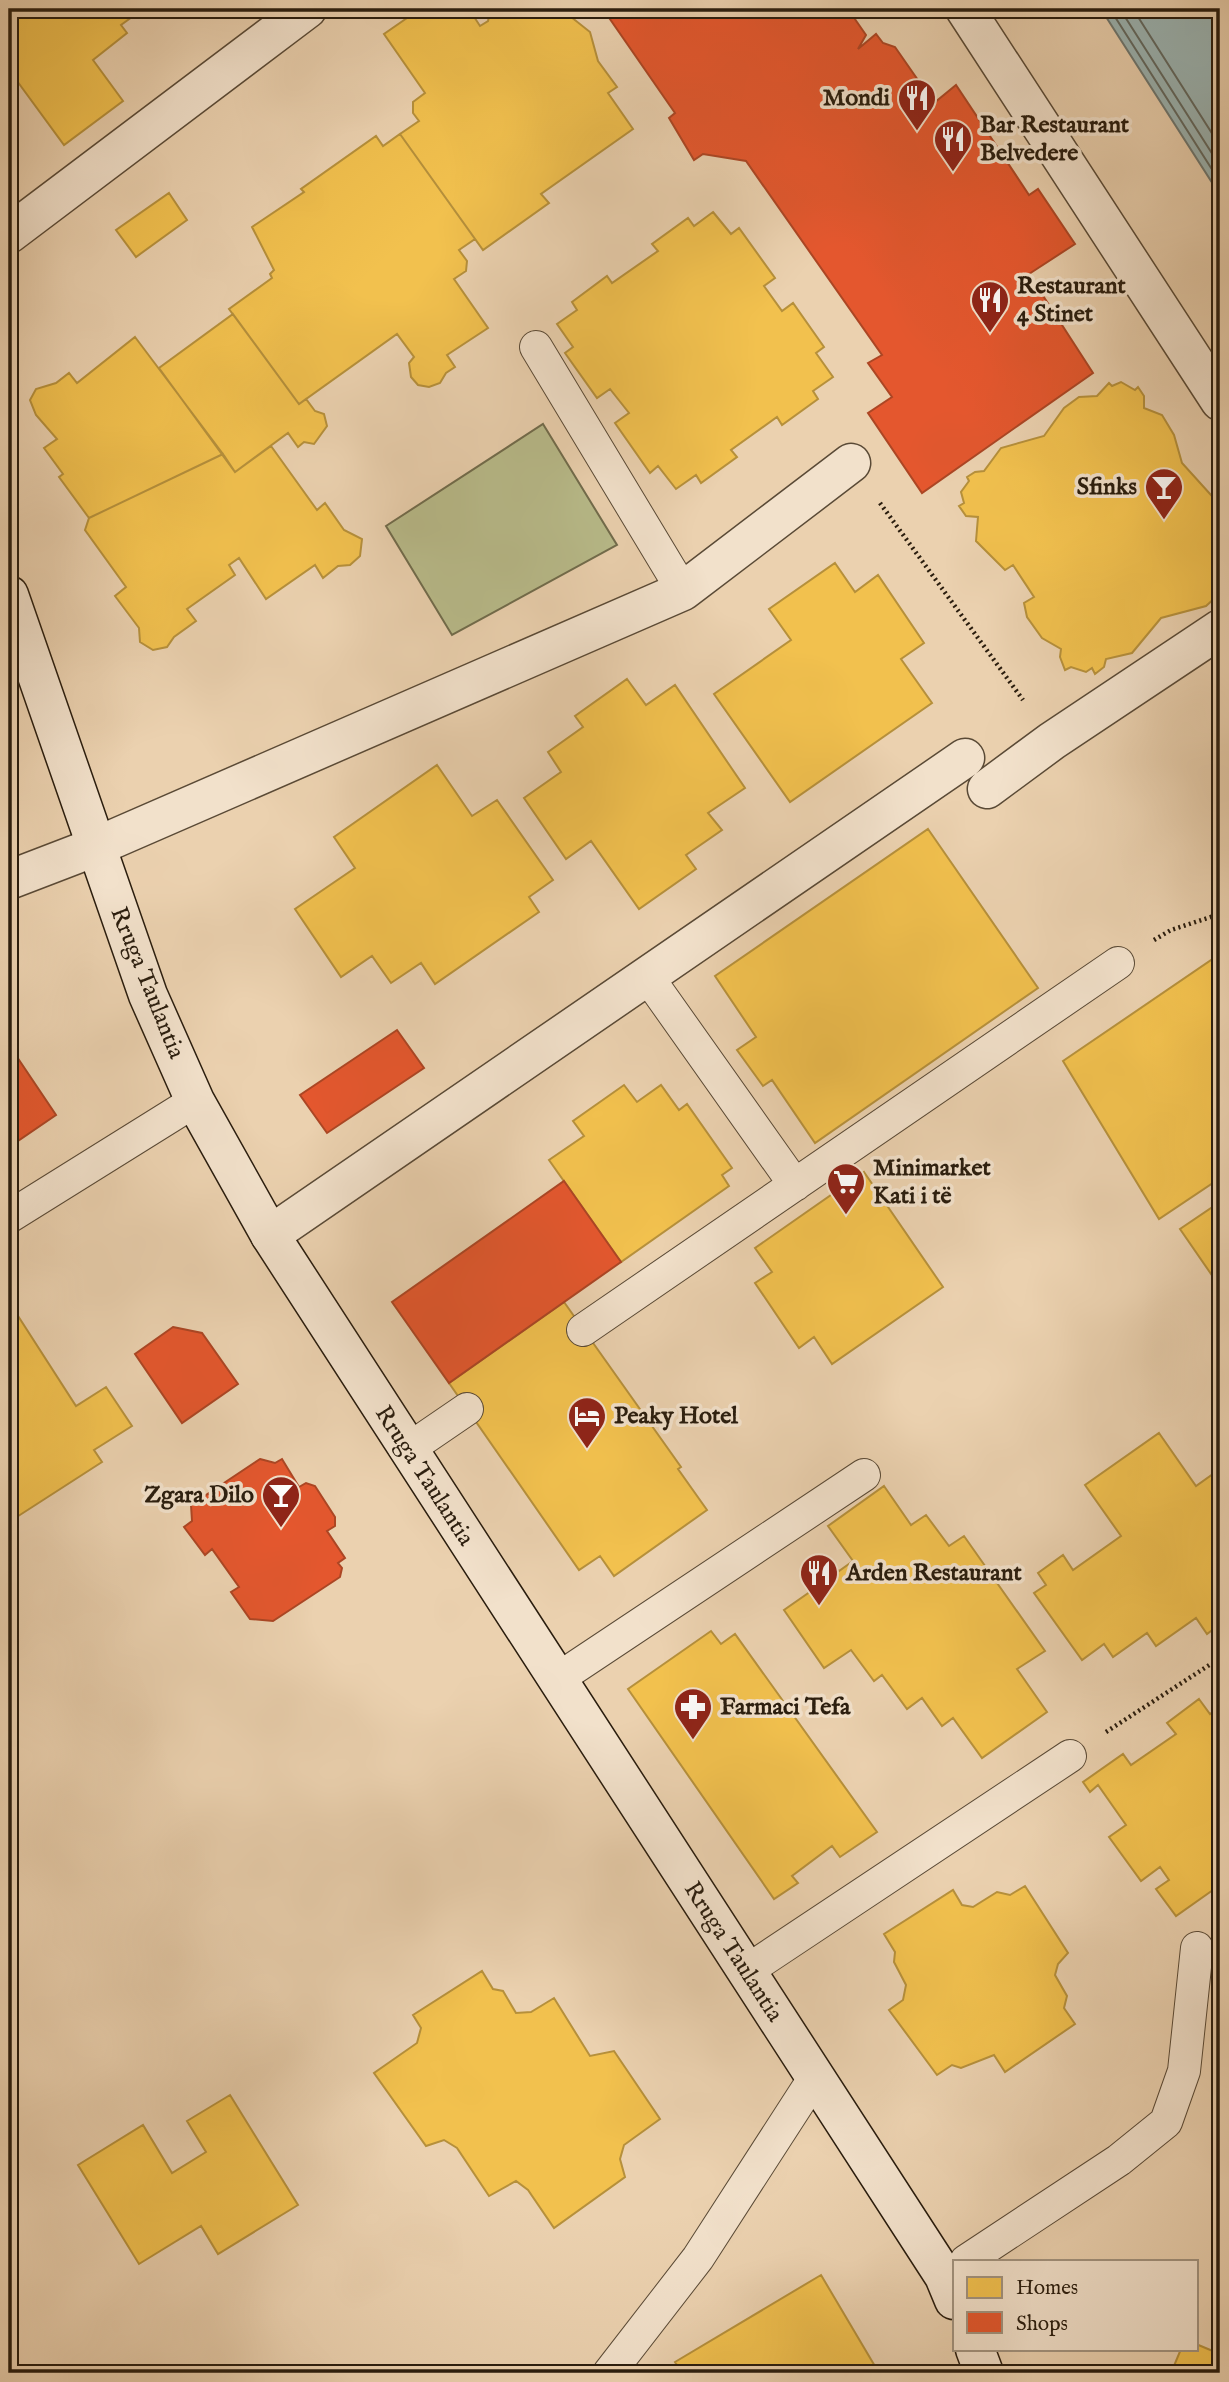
<svg xmlns="http://www.w3.org/2000/svg" width="1229" height="2382" font-family="'IM FELL English',serif">
  <style>
    .green { fill: #b8bb8a; stroke: #716c4c; stroke-width: 2 }
    .water { fill: #9bb5b4; stroke: #6e7872; stroke-width: 2 }
    .homes { fill: #f2c14e; stroke: #b6903b; stroke-width: 2 }
    .shops { fill: #e4572e; stroke: #ac4624; stroke-width: 2 }
    .lines { fill: none; stroke-linecap: round; stroke-linejoin: round }
    .shore { stroke: #626961; stroke-width: 2 }
    .lane-casing { stroke: #5a4a36; stroke-width: 34 }
    .street-casing { stroke: #5a4a36; stroke-width: 41 }
    .secondary-casing { stroke: #2a1d0e; stroke-width: 41 }
    .path { stroke: #2a1d0e; stroke-width: 4.5; stroke-dasharray: 2 3.5; stroke-linecap: butt }
    .lane { stroke: #f2e1cb; stroke-width: 32 }
    .street { stroke: #f2e1cb; stroke-width: 38 }
    .secondary { stroke: #f2e1cb; stroke-width: 38 }
    .labels { text-anchor: middle; dominant-baseline: central; stroke-width: 7; stroke-linejoin: round; paint-order: stroke }
    .poi-label { font-size: 24px; font-weight: bold; fill: #2a1d0e; stroke: #f2e1cb; text-anchor: start }
    .street-label { font-size: 24px; fill: #2a1d0e; stroke: #f2e1cb }
  </style>
  <rect width="100%" height="100%" fill="#ebd1af"/>
  <filter id="stains"><feTurbulence type="fractalNoise" baseFrequency=".00286" numOctaves="4"/><feColorMatrix values="0 0 0 0 .2 0 0 0 0 .09 0 0 0 0 .02 0 0 0 .5 -.17"/></filter>
  <radialGradient id="worn" r=".72"><stop offset=".6" stop-color="#630" stop-opacity="0"/><stop offset="1" stop-color="#630" stop-opacity=".3"/></radialGradient>
  <path class="green" d="M543,424L617,545L452,635L386,526Z"/>
  <path class="water" d="M1101,9H1220V195Z"/>
  <path class="homes" d="M9,9H143L121,25L127,33L93,60L123,101L64,145L9,70Z
    M420,9H469L480,26L488,21L490,12L498,13L504,9H561L590,32L598,61L617,87L608,93L633,129L541,194L549,203L483,250L400,134L419,121L413,113V102L425,93L384,34Z
    M400,134L475,239L459,250L467,261L466,271L454,279L488,328L447,355L455,367L446,373L440,383L429,387L418,385L411,377L409,363L414,357L397,334L299,404L229,309L272,278L270,274L274,270L252,227L304,192L301,189L376,136L383,146Z
    M169,193L187,220L136,257L116,230Z
    M713,212L731,234L739,228L775,278L764,286L782,311L793,303L824,347L816,353L833,377L813,391L818,399L782,425L777,417L731,450L737,457L701,483L696,475L676,489L658,466L650,473L615,423L629,413L610,389L597,398L565,353L573,347L557,324L577,310L572,302L607,276L612,283L658,251L652,244L688,218L694,226Z
    M233,314L299,404L306,399L315,411L324,414L327,426L314,444L304,442L298,447L288,433L235,472L159,368Z
    M135,337L223,454L89,518L59,477L63,474L44,448L57,439L36,415L30,400L36,389L56,383L69,373L77,383Z
    M1121,382L1135,390L1138,387L1144,396V408L1162,415L1174,435L1182,463L1220,505L1218,595L1206,606L1161,618L1132,653L1106,659L1104,667L1095,674L1092,668L1086,672L1071,667L1065,670L1060,657L1061,649L1042,638L1027,617L1024,603L1034,597L1013,565L1005,570L976,541L978,517L966,516L959,506L964,503L961,492L969,481L967,477L975,472L984,471L1001,448L1044,436L1064,408L1079,397L1097,396L1109,383L1112,386Z
    M271,446L317,510L325,503L344,530L362,539L360,556L350,565L338,566L323,578L315,565L266,599L239,558L229,565L235,575L187,609L196,621L174,637L167,647L153,650L140,642L139,628L115,596L126,587L85,530L89,518L223,454L235,472Z
    M835,563L855,592L878,575L924,643L901,659L932,703L790,802L714,694L791,640L769,609Z
    M627,679L646,705L675,685L745,788L708,813L722,830L686,855L696,869L639,909L591,841L566,859L524,798L561,772L548,752L583,727L575,716Z
    M437,765L472,816L497,800L553,880L529,897L539,912L435,984L421,963L391,983L372,956L341,977L295,909L355,868L334,837Z
    M928,829L1038,988L815,1143L772,1080L763,1086L737,1050L756,1037L715,976Z
    M1220,954V1194L1213,1183L1159,1219L1063,1061Z
    M624,1085L637,1102L661,1085L679,1110L687,1104L732,1168L722,1175L729,1186L621,1262L549,1160L584,1136L573,1121Z
    M864,1172L943,1287L832,1364L814,1337L799,1348L755,1283L772,1272L755,1248Z
    M1220,1202V1287L1180,1229Z
    M564,1302L681,1467L678,1469L707,1510L614,1576L600,1556L579,1570L449,1383Z
    M11,1305L76,1406L106,1387L132,1426L94,1450L102,1462L9,1522Z
    M1159,1433L1196,1486L1220,1469V1624L1207,1634L1196,1618L1156,1646L1147,1633L1113,1657L1104,1644L1082,1660L1034,1593L1046,1585L1038,1573L1063,1555L1073,1570L1121,1536L1085,1485Z
    M884,1486L911,1525L926,1515L949,1546L964,1536L1045,1651L1017,1669L1047,1712L982,1758L953,1718L942,1726L922,1698L907,1709L882,1675L874,1681L851,1650L824,1668L784,1610L814,1589L813,1574L828,1565L839,1571L853,1561L828,1526Z
    M711,1631L721,1644L735,1634L877,1832L840,1857L832,1846L792,1876L798,1883L774,1899L628,1689Z
    M1199,1699L1210,1714L1220,1707V1885L1176,1916L1156,1889L1169,1880L1160,1867L1141,1881L1109,1837L1126,1825L1098,1785L1090,1792L1083,1782L1123,1754L1131,1765L1176,1734L1167,1723Z
    M1025,1886L1068,1953L1058,1964L1055,1975L1067,1996L1064,2008L1075,2024L1005,2072L994,2055L961,2068L952,2065L937,2075L889,2010L903,2000L906,1985L894,1962L895,1952L884,1934L953,1890L962,1905L973,1907L997,1892L1010,1895Z
    M482,1971L493,1989L503,1991L516,2013L531,2012L554,1998L590,2056L614,2051L660,2119L624,2145L620,2159L625,2177L554,2228L528,2190L516,2181L489,2196L457,2148L444,2140L426,2146L374,2073L417,2043L421,2028L413,2015Z
    M230,2095L298,2205L218,2254L201,2226L139,2264L78,2165L143,2125L172,2173L206,2152L187,2121Z
    M821,2275L879,2373H682L675,2362Z
    M1196,2344L1220,2354V2373H1171L1181,2349H1196Z"/>
  <path class="shops" d="M603,9H828L832,13L843,9L850,12L866,35L858,49L876,34L883,43L895,47L934,103L956,85L1029,195L1038,189L1075,244L1029,274L1093,373L922,493L868,413L892,397L868,363L882,355L746,161L703,154L694,160L669,118L675,113Z
    M397,1030L424,1068L327,1133L300,1095Z
    M9,1045L56,1115L9,1147Z
    M564,1181L621,1262L449,1383L392,1302Z
    M173,1327L202,1333L238,1384L182,1423L135,1354Z
    M260,1459L275,1463L282,1459L299,1487L306,1483L315,1486L335,1517V1526L327,1531L345,1558L338,1563L342,1568L340,1577L273,1621L250,1619L231,1592L239,1587L212,1549L205,1555L184,1527L192,1521L191,1505Z"/>
  <g class="lines">
    <path class="shore" d="M1110,9L1220,182
      M1120,9L1220,166
      M1133,9L1220,146"/>
    <defs>
      <path id="lane" d="M536,347L683,591
        M647,976L795,1185
        M9,1217L195,1101
        M583,1330L1118,963
        M407,1450L467,1409
        M556,1680L864,1475
        M745,1972L1070,1756
        M966,2261L1119,2160L1166,2122L1184,2071L1197,1948
        M609,2373L698,2258L815,2077"/>
      <path id="street" d="M965,9L1220,401
        M9,234L307,9
        M987,789L1052,741L1220,629
        M9,880L95,847L683,591L851,463
        M270,1235L965,758"/>
      <path id="secondary" d="M9,595L148,995L195,1101L270,1235L944,2276L954,2300
        M975,2349L984,2373"/>
    </defs>
    <use href="#lane" class="lane-casing"/>
    <use href="#street" class="street-casing"/>
    <use href="#secondary" class="secondary-casing"/>
    <path class="path" d="M880,503L1023,700
      M1154,940L1171,930L1220,914
      M1106,1732L1220,1658"/>
    <use href="#lane" class="lane"/>
    <use href="#street" class="street"/>
    <use href="#secondary" class="secondary"/>
  </g>
  <defs>
    <symbol id="restaurant-pin" viewBox="-11 -11 22 30"><path d="M0 17L-7.5 6A9.5 9.5 0 1 1 7.5 6Z" fill="#8f2418" stroke="#f2e1cb"/><path d="M-5-6h1v4h1v-4h1v4h1v-4h1v5L-1.5 .5V6h-2V.5L-5-1ZM5-6V6H3V1.5H1.5Q1.5-4 5-6Z" fill="#fff"/></symbol>
    <symbol id="bar-pin" viewBox="-11 -11 22 30"><path d="M0 17L-7.5 6A9.5 9.5 0 1 1 7.5 6Z" fill="#8f2418" stroke="#f2e1cb"/><path d="M-6-5H6L.8 .8V4.5H3.5V6h-7V4.5H-.8V.8Z" fill="#fff"/></symbol>
    <symbol id="supermarket-pin" viewBox="-11 -11 22 30"><path d="M0 17L-7.5 6A9.5 9.5 0 1 1 7.5 6Z" fill="#8f2418" stroke="#f2e1cb"/><path d="M-6-5.5h2.5l.6 2H6L4.5 2H-2.5L-4.4-4H-6ZM-1.5 3.2a1.3 1.3 0 1 0 .1 0ZM3 3.2a1.3 1.3 0 1 0 .1 0Z" fill="#fff"/></symbol>
    <symbol id="hotel-pin" viewBox="-11 -11 22 30"><path d="M0 17L-7.5 6A9.5 9.5 0 1 1 7.5 6Z" fill="#8f2418" stroke="#f2e1cb"/><path d="M-6-4.5h1.5V1H6V5H4.5V3h-9V5H-6ZM-4 0a1.8 1.8 0 1 1 3.6 0ZM.5 0V-2.5h3Q6-2.5 6 0Z" fill="#fff"/></symbol>
    <symbol id="pharmacy-pin" viewBox="-11 -11 22 30"><path d="M0 17L-7.5 6A9.5 9.5 0 1 1 7.5 6Z" fill="#8f2418" stroke="#f2e1cb"/><path d="M-2-6h4v4h4v4h-4v4h-4v-4h-4v-4h4Z" fill="#fff"/></symbol>
  </defs>
  <g fill-rule="evenodd">
    <use href="#restaurant-pin" x="895" y="76" width="44" height="60"/>
    <use href="#restaurant-pin" x="931" y="117" width="44" height="60"/>
    <use href="#restaurant-pin" x="968" y="278" width="44" height="60"/>
    <use href="#bar-pin" x="1142" y="465" width="44" height="60"/>
    <use href="#supermarket-pin" x="824" y="1160" width="44" height="60"/>
    <use href="#hotel-pin" x="565" y="1394" width="44" height="60"/>
    <use href="#bar-pin" x="259" y="1473" width="44" height="60"/>
    <use href="#restaurant-pin" x="797" y="1551" width="44" height="60"/>
    <use href="#pharmacy-pin" x="671" y="1685" width="44" height="60"/>
  </g>
  <g class="labels">
    <g class="poi-label">
      <text x="890" y="98" text-anchor="end">Mondi</text>
      <text x="980" y="125">Bar Restaurant<tspan x="980" dy="28">Belvedere</tspan></text>
      <text x="1017" y="286">Restaurant<tspan x="1017" dy="28">4 Stinet</tspan></text>
      <text x="1137" y="487" text-anchor="end">Sfinks</text>
      <text x="873" y="1168">Minimarket<tspan x="873" dy="28">Kati i të</tspan></text>
      <text x="614" y="1416">Peaky Hotel</text>
      <text x="254" y="1495" text-anchor="end">Zgara Dilo</text>
      <text x="846" y="1573">Arden Restaurant</text>
      <text x="720" y="1707">Farmaci Tefa</text>
    </g>
    <g class="street-label">
      <text transform="translate(147 983) rotate(68)">Rruga Taulantia</text>
      <text transform="translate(424 1476) rotate(57)">Rruga Taulantia</text>
      <text transform="translate(733 1952) rotate(57)">Rruga Taulantia</text>
    </g>
  </g>
  <rect width="1229" height="2382" fill="none" stroke="#ebd1af" stroke-width="35"/>
  <rect x="10" y="10" width="1208" height="2361" fill="none" stroke="#2a1d0e" stroke-width="3.5"/>
  <rect x="18" y="18" width="1194" height="2347" fill="none" stroke="#2a1d0e" stroke-width="2"/>
  <rect x="953" y="2260" width="245" height="91" fill="#f2e1cb" stroke="#a2937f" stroke-width="2"/>
  <rect x="967" y="2277" width="35" height="21" fill="#f2c14e" stroke="#a2937f" stroke-width="2"/>
  <text x="1016" y="2294" font-size="21" fill="#2a1d0e">Homes</text>
  <rect x="967" y="2312" width="35" height="21" fill="#e4572e" stroke="#a2937f" stroke-width="2"/>
  <text x="1016" y="2330" font-size="21" fill="#2a1d0e">Shops</text>
  <rect width="100%" height="100%" filter="url(#stains)"/>
  <rect width="100%" height="100%" fill="url(#worn)"/>
</svg>
